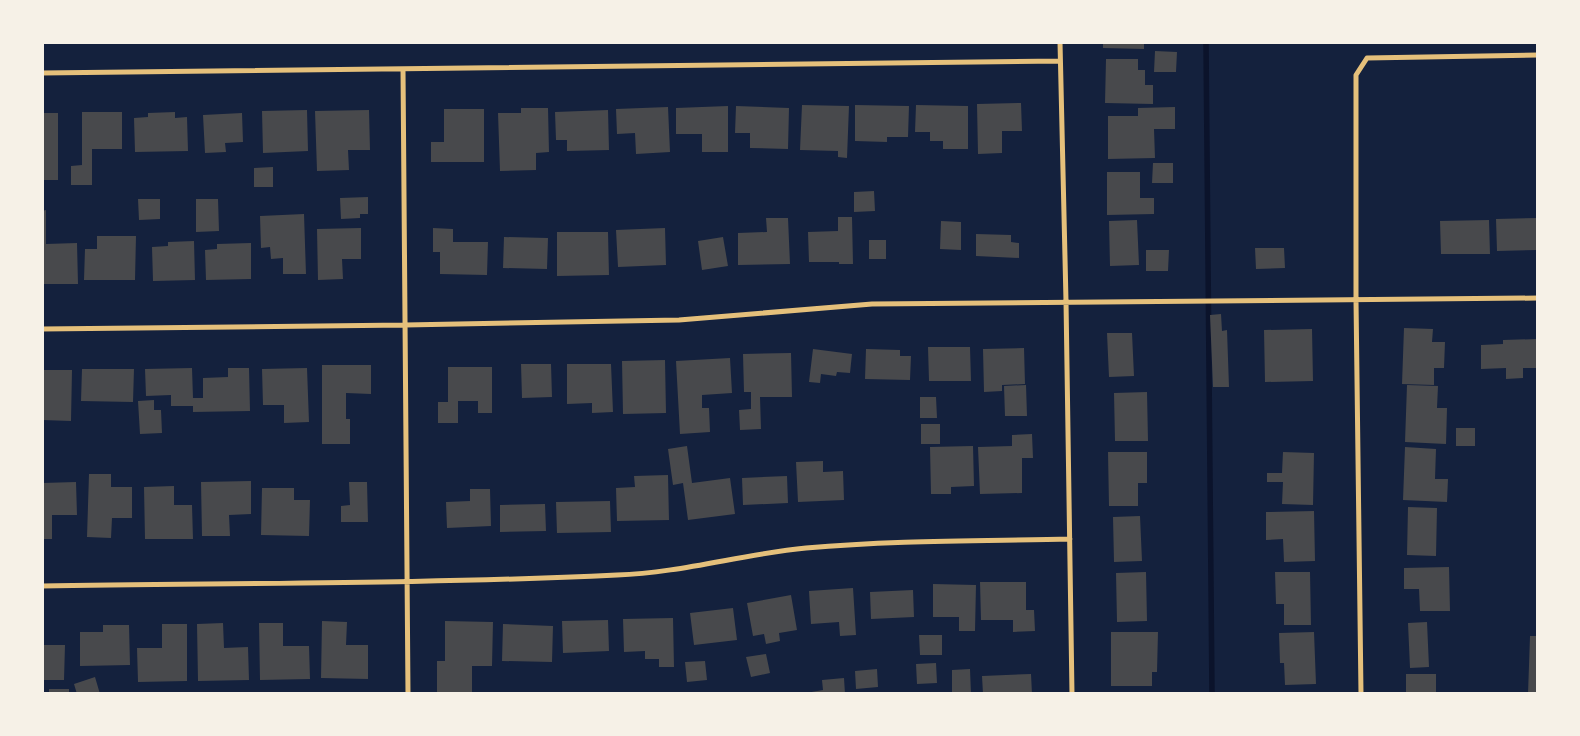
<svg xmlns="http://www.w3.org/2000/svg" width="1580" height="736" font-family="Lato,sans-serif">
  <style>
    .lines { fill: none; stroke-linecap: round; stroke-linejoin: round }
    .stream { stroke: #0b132b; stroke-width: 5.5 }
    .building { fill: #48494c }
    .minor { stroke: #e5c07b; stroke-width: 5 }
  </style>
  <rect width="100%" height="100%" fill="#14213d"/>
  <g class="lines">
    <path class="stream" d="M1206,42L1212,694"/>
  </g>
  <path class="building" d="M1103,42H1144V49L1103,48Z
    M1155,51L1177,52L1176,72H1154Z
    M1106,59H1138V70H1145V85H1153V104L1105,103Z
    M1021,103L1022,131H1002V153L978,154L977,104Z
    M802,105L849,106L847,158L838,157V151L800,150Z
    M855,105L909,106L908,137H887V142L855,141Z
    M916,105L968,106V149H943V141H930V132H915Z
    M728,106V152H702V134H676V108Z
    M736,106L789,108L788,149L750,148V133H735Z
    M668,107L670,152L636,154L635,133L617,134L616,109Z
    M1175,107V129H1154L1155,158L1108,159V116H1138V108Z
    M521,108H548L549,152L536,153V170L500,171L498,113H521Z
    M444,109H484V162H431V142H444Z
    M307,110L308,151L263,153L262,111Z
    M369,110L370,150H348L349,170L317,171L315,111Z
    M608,110L609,150L567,151V140H556L555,112Z
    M82,112H122V149H92V185H71V166L82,165Z
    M175,112V118L187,117L188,151L135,152L134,118L148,117V113Z
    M42,113H58V180H42Z
    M242,113L243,142L225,143L226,152L205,153L203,115Z
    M1153,163H1173V183H1152Z
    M273,167V187H254V168Z
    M1107,172H1140V198H1154V214L1107,215Z
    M874,191L875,211L854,212V192Z
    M368,197V214H360V218L341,219L340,198Z
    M138,199H160V219L139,220Z
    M196,199H218L219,231L196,232Z
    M46,210V244L77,243L78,284H42V211Z
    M304,214L306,274H283V258L271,259L270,247L261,248L260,216Z
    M838,217H852L853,264H839V262H809L808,232L838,231Z
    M766,218H788L790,264L738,265V233L767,232Z
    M1538,218V250L1497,251L1496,219Z
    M1137,220L1139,265L1110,266L1109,221Z
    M1489,220L1490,254H1441L1440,221Z
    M941,221L961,222V250L940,249Z
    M361,228V259H342L343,279L318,280L317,229Z
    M433,228L453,229V242H488L487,275L440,274V252H433Z
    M665,228L666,265L618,267L616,230Z
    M557,232H608L609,275L557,276Z
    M976,234L1011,235V242L1019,243V258L976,256Z
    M97,236H136L135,280H84L85,249H97Z
    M504,237L548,238L547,269L503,268Z
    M723,237L728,266L702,270L698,241Z
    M869,240H886V259H869Z
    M194,241L195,280L153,281L152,247L168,246V242Z
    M251,243V279L206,280L205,250L217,249V244Z
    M1255,248H1284L1285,268L1256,269Z
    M1146,250H1169L1168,271H1146Z
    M1221,314L1222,331L1227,330L1229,387H1213L1210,315Z
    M1404,328L1433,329L1432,342H1445L1444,368H1434V385L1402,384Z
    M1312,329L1313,381L1265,382L1264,330Z
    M1107,333H1132L1134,376L1109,377Z
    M1538,339V368H1523V378L1506,379V368L1481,369V345L1503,344V340Z
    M928,347H970L971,381H929Z
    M1024,348L1025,384L1002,385V391L984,392L983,349Z
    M813,349L852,354L850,373L837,372L836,376L821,374L820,383L809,382Z
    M866,349L900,350V356H911L910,380L865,379Z
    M791,353L792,397H760L761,429L740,430L739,410L751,409V392H744L743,354Z
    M730,358L732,393L702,395V408H709L710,432L680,434L676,361Z
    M665,360L666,413L623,414L622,361Z
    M521,364H551L552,397L522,398Z
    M567,364H611L613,412L592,413V403L567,404Z
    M322,365H371V394L346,393V419H350V444H322Z
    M448,367H492V413H478V401H458V423H438V402H448Z
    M192,368L193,398H203V378L228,377V368H249L250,411L193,412V406H171V395L146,396L145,369Z
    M307,368L309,422L284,423V405H263L262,369Z
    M82,369H134L133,402L81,401Z
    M42,370H72L71,421L42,420Z
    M1026,385L1027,416H1005L1004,386Z
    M1407,385L1438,386L1437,408H1447L1446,444L1405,442Z
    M1147,392L1148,441H1115L1114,393Z
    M920,397H936L937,418H920Z
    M154,400V410H161L162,433L140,434L138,401Z
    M921,424H940V444H921Z
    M1456,428H1475V446H1456Z
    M1032,434L1033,458H1022V493L980,494L978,447L1012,446V435Z
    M687,446L692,483L730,478L735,514L688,520L683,483L673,485L668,449Z
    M973,446L974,486L951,487V494H931L930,447Z
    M1405,447L1436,449L1435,479H1448L1447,502L1403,500Z
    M1108,452H1147V483H1138V506H1109Z
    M1283,452L1314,453L1313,505L1282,504L1283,482H1267V473H1282Z
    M823,461V472L843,471L844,500L798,502L796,462Z
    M89,474H111V487H132V518H112L111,538L87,537Z
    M668,475L669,520L617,521L616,488L635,487L634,476Z
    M787,476L788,503L743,505L742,478Z
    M251,481V514L229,515L230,536H202L201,482Z
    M76,482L77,515H52V539H42V483Z
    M349,482H367L368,522H341V506L350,505Z
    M174,486V505H192L193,539H145L144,487Z
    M262,488H294V500H310L309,536L261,535Z
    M470,489H490L491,526L447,528L446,502L470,501Z
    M610,501L611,532L557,533L556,502Z
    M545,504L546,531L500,532V505Z
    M1408,507L1437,508L1436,556L1407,555Z
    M1314,511L1315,561L1284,562L1283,539L1266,540V512Z
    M1140,516L1142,561L1114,562L1113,517Z
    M1449,567L1450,611H1420L1419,589H1404V568Z
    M1146,572L1147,621L1117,622L1116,573Z
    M1275,572H1310L1311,625H1284V604H1276Z
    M980,582H1026V610H1034L1035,631L1013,632V620H981Z
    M933,584L976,585L975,631H959V617H933Z
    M853,588L856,635L840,636L839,622L811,624L809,591Z
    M913,590L914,617L871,619L870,592Z
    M791,595L797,630L779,633L780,641L766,644L764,634L753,636L747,603Z
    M733,608L737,640L694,645L690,613Z
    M673,618L674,667H659V659H645V651L624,652L623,619Z
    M608,620L609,651L563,653L562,621Z
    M322,621L347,622L346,645H368V679L321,678Z
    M445,621L493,622L492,666H472V694H437V661H445Z
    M1427,622L1429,667L1410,668L1408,623Z
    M223,623L224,648L248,647L249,680L198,681L197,624Z
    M259,623H283V646H309L310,679L260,680Z
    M162,624H187V681L138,682L137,648H162Z
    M503,624L553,626L552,662L502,661Z
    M103,625H129L130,665L80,666V632H103Z
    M1111,632H1158L1157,672H1152V686H1111Z
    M1314,632L1316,684L1285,685L1284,663H1280L1279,633Z
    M919,635H942V655H920Z
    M1530,636H1538V694H1528Z
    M42,645H65L64,680H42Z
    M766,654L770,673L751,677L746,657Z
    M705,661L707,680L687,682L685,662Z
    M936,663L937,683L917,684L916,664Z
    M877,669L878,687L856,689L855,671Z
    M970,669L971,694H952V670Z
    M1031,674L1032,694H983L982,676Z
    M1406,674H1436V694H1406Z
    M95,677L100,694H77L74,684Z
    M844,678L845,694H800L823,690L822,680Z
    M49,689H69V694H49Z"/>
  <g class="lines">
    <path class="minor" d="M1060,42L1066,301L1072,694
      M403,69L408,694
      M42,73L1060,61
      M42,329L405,325L679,320L872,304L1538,298
      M42,586C234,583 426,584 617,575C680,573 743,554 806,548C893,540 982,541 1070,539
      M1361,694L1356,300V75L1367,58L1538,55"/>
  </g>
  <rect width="1580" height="736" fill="none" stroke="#f6f1e7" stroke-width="88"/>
</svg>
